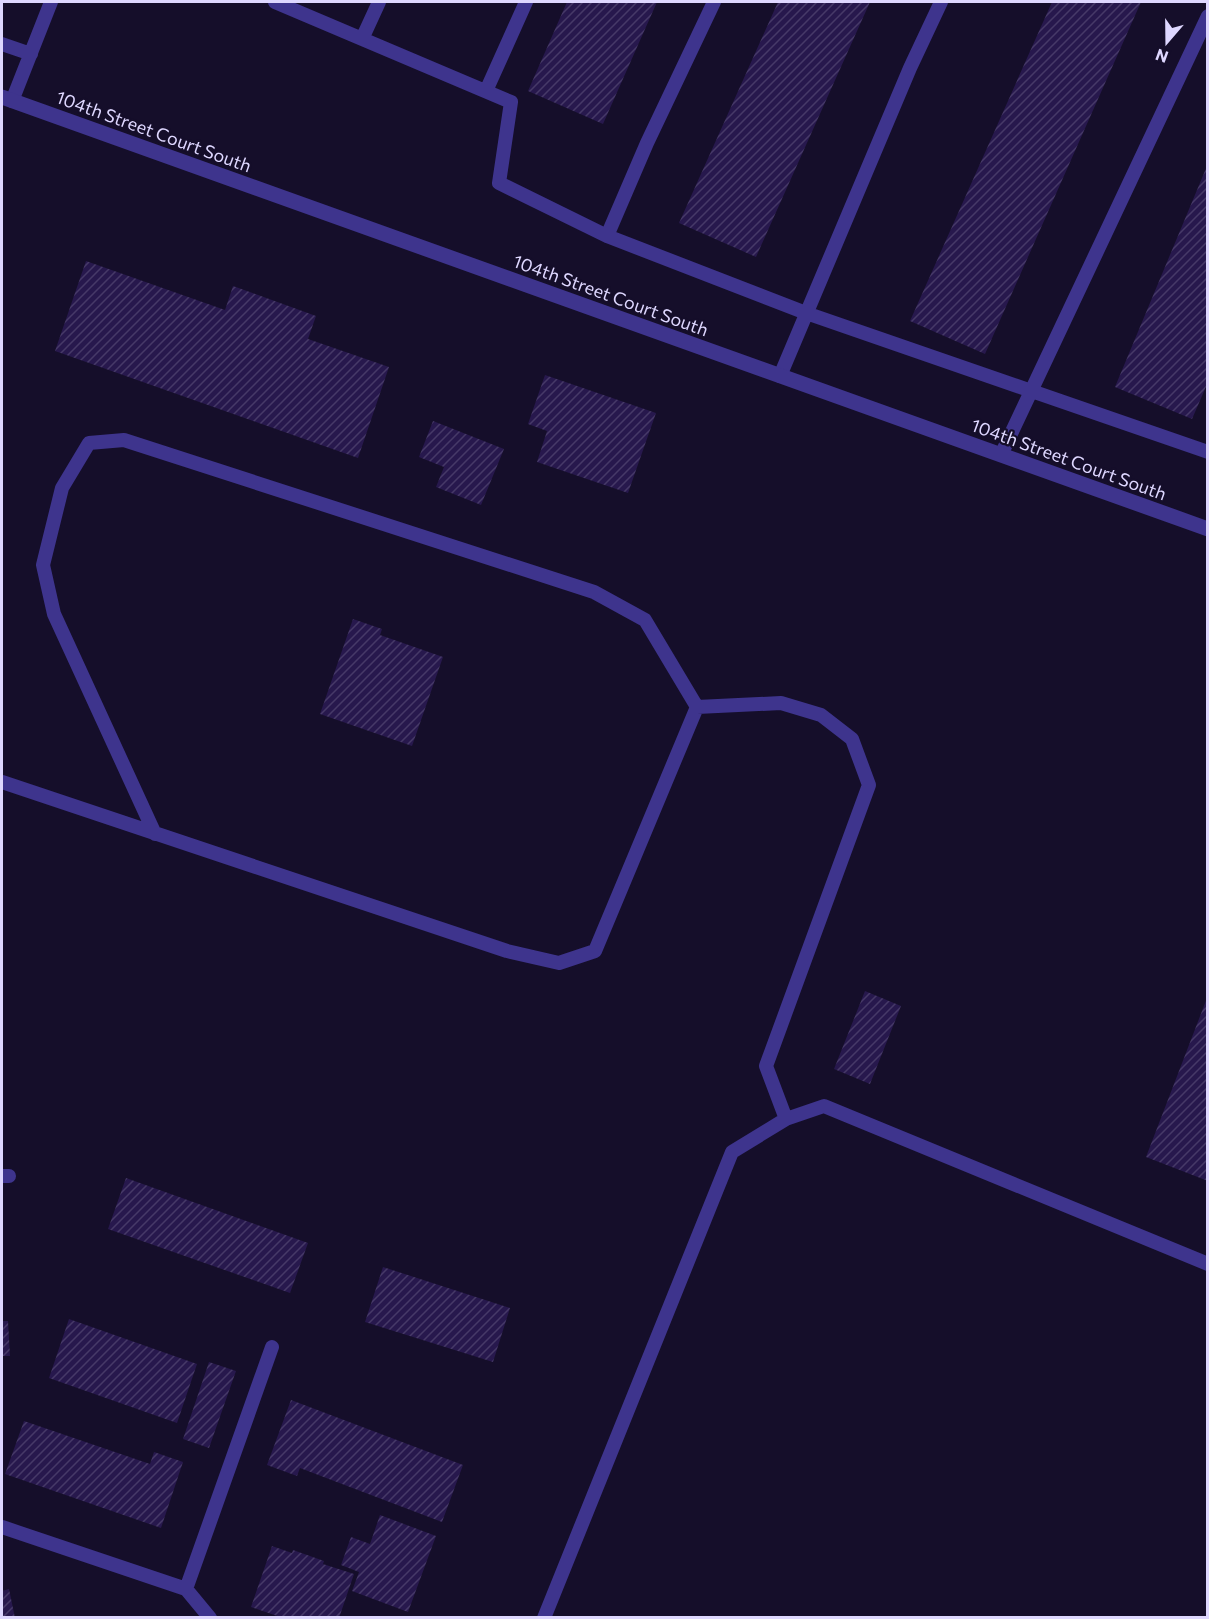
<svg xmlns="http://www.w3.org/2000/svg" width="1209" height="1619" font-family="Commissioner,sans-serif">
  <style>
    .building { fill: url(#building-hatch) }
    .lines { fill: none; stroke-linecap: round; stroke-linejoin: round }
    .lane { stroke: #3e348d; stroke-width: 14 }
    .street { stroke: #3e348d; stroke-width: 15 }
    .labels { text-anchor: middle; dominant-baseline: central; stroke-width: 4.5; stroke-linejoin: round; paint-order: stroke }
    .street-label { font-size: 18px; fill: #ded7ff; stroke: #150e2a }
  </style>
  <defs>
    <pattern id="building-hatch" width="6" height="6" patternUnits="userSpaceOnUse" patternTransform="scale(1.5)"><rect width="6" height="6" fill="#27184d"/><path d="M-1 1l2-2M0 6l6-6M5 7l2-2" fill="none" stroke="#463968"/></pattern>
  </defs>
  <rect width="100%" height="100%" fill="#150e2a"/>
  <path class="building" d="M567,2H657L603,124L528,91Z
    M778,2H870L756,257L679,223Z
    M1052,2H1141L985,354L910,321Z
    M1207,166L1208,382L1192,419L1115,387Z
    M86,261L225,310L233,286L316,316L308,339L389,367L358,458L55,351Z
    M545,375L656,413L628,493L537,462L547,431L528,424Z
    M433,421L504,449L481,505L436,487L444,467L419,457Z
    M353,619L382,629L380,635L443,657L412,746L320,714Z
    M865,991L901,1006L870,1084L834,1069Z
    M1207,998H1208V1181L1146,1157Z
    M126,1178L308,1243L290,1293L108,1229Z
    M383,1267L510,1308L493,1362L365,1322Z
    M69,1319L197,1364L177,1423L49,1378Z
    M2,1321H8L10,1356H2Z
    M209,1362L236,1371L209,1448L183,1439Z
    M291,1400L463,1465L442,1522L300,1468L297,1476L267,1465Z
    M24,1421L150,1464L154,1452L183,1462L161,1528L5,1474Z
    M380,1515L436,1536L408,1612L352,1591L359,1572L341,1565L351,1537L370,1544Z
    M272,1546L292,1553L293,1550L324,1561L323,1564L354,1574L339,1618H283L251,1607Z
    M9,1589L15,1618H2V1591Z"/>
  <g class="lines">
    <path class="lane" d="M275,2L511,102L499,183L607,236L806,313L1208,452
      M362,39L379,2
      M2,44L31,54
      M486,91L526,2
      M12,101L51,2
      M607,236L647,143L714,2
      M780,376L910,68L941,2
      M1001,455L1208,16
      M697,707L781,703L821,715L852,739L869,785L766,1066L786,1119
      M2,782L507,951L559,963L595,951L697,707
      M155,834L54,614L43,565L62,488L89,443L124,440L594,592L645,620L697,707
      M2,1176H9
      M2,1527L186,1589L210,1618
      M186,1589L272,1347
      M544,1618L732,1152L786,1119L824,1106L1208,1264"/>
    <path class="street" d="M2,97L1208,529"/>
  </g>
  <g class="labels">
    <g class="street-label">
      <text transform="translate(154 131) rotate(20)">104th Street Court South</text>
      <text transform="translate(611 295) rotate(20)">104th Street Court South</text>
      <text transform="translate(1069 459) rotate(20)">104th Street Court South</text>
    </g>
  </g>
  <rect width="1209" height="1619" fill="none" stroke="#ded7ff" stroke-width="6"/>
  <g transform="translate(1167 42) rotate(200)" stroke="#150e2a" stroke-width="4.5" paint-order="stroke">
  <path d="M0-4.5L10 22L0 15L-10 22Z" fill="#ded7ff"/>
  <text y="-9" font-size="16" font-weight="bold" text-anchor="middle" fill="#ded7ff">N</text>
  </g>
</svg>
